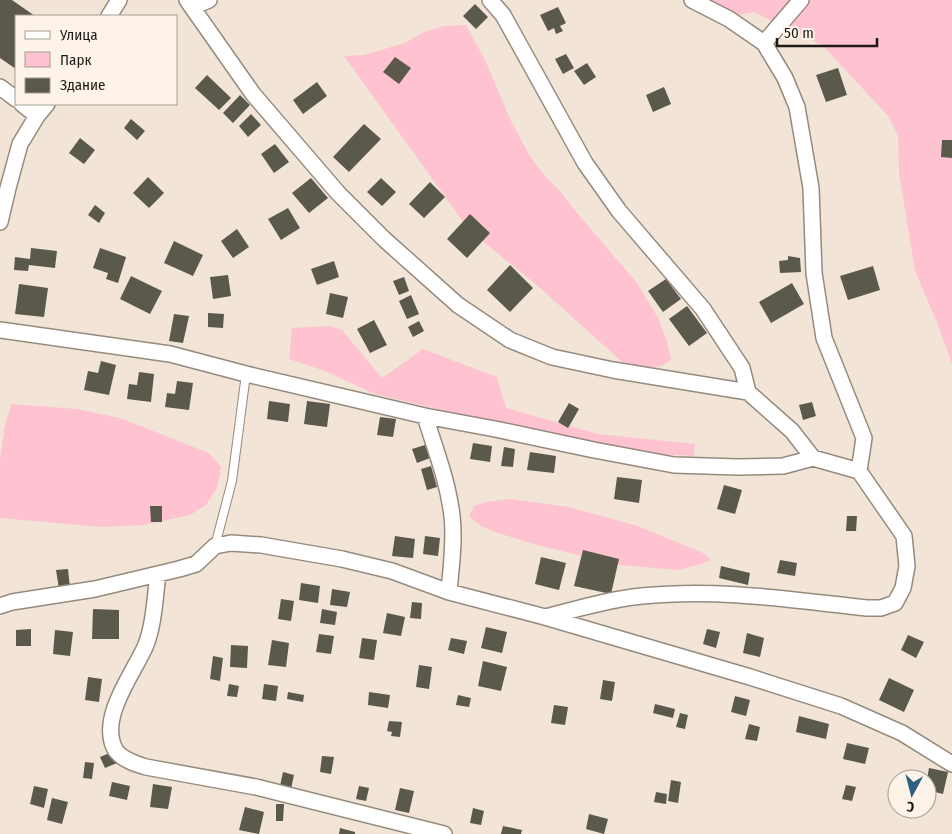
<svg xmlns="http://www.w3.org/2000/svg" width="952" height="834" font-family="'Fira Sans Condensed',sans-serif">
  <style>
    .green { fill: #ffc2d0 }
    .building { fill: #5a594b }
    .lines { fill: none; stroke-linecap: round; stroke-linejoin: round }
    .service-casing { stroke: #968a7e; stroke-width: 10 }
    .minor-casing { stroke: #968a7e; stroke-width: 18 }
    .service { stroke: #fff; stroke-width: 8 }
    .minor { stroke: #fff; stroke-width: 15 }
  </style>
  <rect width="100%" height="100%" fill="#f2e5d8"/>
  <path class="green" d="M705,0H952V364L936,320L915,271L899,173L898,135L888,116L825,48L803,34L782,32L770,20L754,12L738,15L718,9Z
    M466,25L485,60L511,121L531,158L545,176L561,192L572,207L637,283L658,318L666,338L671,360L661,366L641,369L621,361L539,287L469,230L344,56L364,55L405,43L424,32L444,26Z
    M330,326L342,330L382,378L423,349L497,377L506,408L598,434L695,444L694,456L640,453L507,423L454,413L375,394L325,371L289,359L292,328Z
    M11,404L77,409L120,418L209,453L221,467L217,488L206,505L190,515L143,525L100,527L0,518V458L5,426Z
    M511,499L569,507L638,526L703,553L711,560L701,564L679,570L608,564L571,553L540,546L492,531L481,526L469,516L474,506L486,502Z"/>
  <path class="building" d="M0,0H12L35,16H16V69L0,58Z
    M475,4L488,17L476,29L463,16Z
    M558,7L566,23L560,26L563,31L556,34L554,28L548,31L540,15Z
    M566,54L574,68L563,74L555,59Z
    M395,57L411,68L399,84L383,72Z
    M587,63L596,77L584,85L574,71Z
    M838,68L847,95L826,102L816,75Z
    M207,75L231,98L219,110L195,88Z
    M317,82L327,96L303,114L293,100Z
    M664,87L671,104L653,112L646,95Z
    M240,95L250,105L233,123L223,113Z
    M251,114L261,125L248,137L239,126Z
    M131,119L145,131L137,140L124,128Z
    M364,124L381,139L349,172L333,157Z
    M80,138L95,150L84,164L69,153Z
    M942,140H952V158L941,157Z
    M275,144L289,162L274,173L261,154Z
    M148,177L164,193L149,208L133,193Z
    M311,178L328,198L309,213L292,193Z
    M381,178L396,192L382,206L367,192Z
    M430,182L445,197L424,218L409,204Z
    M95,205L105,213L99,223L88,215Z
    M288,208L300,228L281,240L268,219Z
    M470,214L490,233L467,258L447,239Z
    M237,229L249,247L233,258L221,241Z
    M174,241L203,255L193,276L164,263Z
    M31,248L57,251L55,268L29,265L28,271L14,270L15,257L30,259Z
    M100,248L126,257L118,283L106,279L108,273L93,268Z
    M788,256L800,258L801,272L780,273L779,261L788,260Z
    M334,261L339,277L317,285L311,269Z
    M510,265L533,288L510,312L487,290Z
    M873,266L880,290L848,300L840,276Z
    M228,275L231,296L213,299L210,277Z
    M131,276L162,291L150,314L120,299Z
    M404,277L409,291L399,295L393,281Z
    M666,279L681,299L663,312L648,291Z
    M792,283L804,304L771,323L759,302Z
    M19,284L48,288L44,317L15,314Z
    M330,293L348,297L343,318L326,314Z
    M411,295L419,314L407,319L399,301Z
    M687,306L707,333L689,346L669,319Z
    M208,313L224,314L223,328L208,327Z
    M174,314L189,316L183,343L169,341Z
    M374,320L387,345L370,353L357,329Z
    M419,321L424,331L413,337L408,327Z
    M101,361L116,365L109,395L84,390L88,371L98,373Z
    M139,372L154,374L151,402L127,399L129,384L137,385Z
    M177,381L193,383L189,410L165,407L167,393L175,394Z
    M269,401L290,404L288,422L267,419Z
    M307,401L330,404L327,427L304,424Z
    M812,402L816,416L803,420L799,405Z
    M569,403L579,409L568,428L558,422Z
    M380,417L396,419L393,437L377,435Z
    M473,443L492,446L490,462L470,459Z
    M425,445L430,458L417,463L412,449Z
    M504,447L515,449L513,467L501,466Z
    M530,452L556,456L554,473L527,470Z
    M431,466L437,487L427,490L421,469Z
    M617,477L642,480L639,503L614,499Z
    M724,485L742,490L735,514L717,509Z
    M150,506H162V522H151Z
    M847,516H857L856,531H846Z
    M395,536L415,539L413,558L392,556Z
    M425,536L440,538L438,556L423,554Z
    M583,550L619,559L611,594L574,586Z
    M541,557L566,563L559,590L535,584Z
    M780,560L797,563L795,576L777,573Z
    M721,566L750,573L748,585L719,578Z
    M68,569L70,588L59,589L56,570Z
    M301,583L320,586L318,603L299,600Z
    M332,589L350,592L347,607L330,605Z
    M281,599L294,601L291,621L278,619Z
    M412,602L422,603L421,619L410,618Z
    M93,609L119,610V639H92Z
    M322,609L337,612L335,625L320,623Z
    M387,613L405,617L401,636L383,633Z
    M486,627L507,632L502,653L481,648Z
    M31,629V646H16V630Z
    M707,629L720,632L716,648L703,644Z
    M55,630L73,632L70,656L53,654Z
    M747,633L764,638L760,657L743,653Z
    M319,634L334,636L331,654L316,652Z
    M908,635L924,642L916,658L901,650Z
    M362,638L377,640L374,660L359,658Z
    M451,638L467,641L464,654L448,650Z
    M272,640L289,643L286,667L268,665Z
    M231,645L248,646L247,668L230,667Z
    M213,656L223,658L220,681L210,679Z
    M483,661L507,667L501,691L478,686Z
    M419,665L432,667L429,689L416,687Z
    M88,677L102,679L99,702L85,700Z
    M889,678L914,690L904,712L879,700Z
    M603,680L615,682L612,701L600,699Z
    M229,684L239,686L237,697L227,696Z
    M264,684L278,686L276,701L262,699Z
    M288,692L304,695L303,702L287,699Z
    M369,692L390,695L388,708L368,705Z
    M458,695L471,698L469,707L456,705Z
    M735,696L750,700L746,716L731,712Z
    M655,704L675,709L673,718L653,713Z
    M554,705L568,707L565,725L551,723Z
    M680,713L688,715L685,729L676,727Z
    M799,716L829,724L826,739L796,732Z
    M389,721L402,722L400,737L391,736L392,732L387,731Z
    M749,724L760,727L757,741L745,739Z
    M847,743L869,748L865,764L843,759Z
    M112,752L117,763L105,768L100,757Z
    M322,756L334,757L331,774L320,772Z
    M85,762L94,763L92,779L83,778Z
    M929,768L948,772L943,794L927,790V779Z
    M283,772L294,775L291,789L280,786Z
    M671,780L681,782L678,803L668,801Z
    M112,782L130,786L127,800L109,796Z
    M153,784L172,787L168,809L150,807Z
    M846,785L856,787L852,801L842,799Z
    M34,786L48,789L44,808L30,804Z
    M359,786L369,788L366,801L356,799Z
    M400,788L414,791L409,813L395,810Z
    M656,792L667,794L666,804L654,802Z
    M52,798L68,802L62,824L47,820Z
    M276,804H284L283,821H276Z
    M245,807L264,812L259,834L239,830Z
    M473,808L484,811L481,825L470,823Z
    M589,814L608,819L604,834L586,829Z
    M503,826L522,830L521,834H501Z
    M340,828L355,832V834H339Z"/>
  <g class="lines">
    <defs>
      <path id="service" d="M215,546L232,481L246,374"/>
      <path id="minor" d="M187,0L253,94L338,193L384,239L458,305L510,340L552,357L613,370L748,392
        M490,0L503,15L585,163L619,211L703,309L742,368L748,392L792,431L813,458
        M192,7L209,0
        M109,16L119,0
        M764,43L801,0
        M0,87L16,99
        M37,116L47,104
        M0,222L8,188L20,144L37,116L22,104
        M0,330L170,354L246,374L425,416L495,429L594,450L674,465L738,467L783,466L813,458L859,471
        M425,416C435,449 448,481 452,516C455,541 451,567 449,592
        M158,574C155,597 154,626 145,647C133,674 97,720 116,751C123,760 136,764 146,767L256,787L444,834
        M0,606L12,602L95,589L179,569L196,564L215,546L231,543L261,545L342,559L392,571L449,592L545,617L750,677L841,706L902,733L952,764
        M545,617C577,609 610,599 642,596C718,588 792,600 867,608H881L895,603L903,588L907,566L904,536L859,471L864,438L824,338L814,273L811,188L797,107L785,78L764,43L729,19L692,0"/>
    </defs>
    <use href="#service" class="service-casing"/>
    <use href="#minor" class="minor-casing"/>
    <use href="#service" class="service"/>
    <use href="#minor" class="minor"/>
  </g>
  <rect x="15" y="15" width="162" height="90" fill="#fdf3e8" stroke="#a49c94"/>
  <rect x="25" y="31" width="25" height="8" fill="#ffffff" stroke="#a49c94"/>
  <text x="60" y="40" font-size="15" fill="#1e1a15">Улица</text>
  <rect x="25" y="52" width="25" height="15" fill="#ffc2d0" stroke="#a49c94"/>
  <text x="60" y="65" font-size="15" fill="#1e1a15">Парк</text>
  <rect x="25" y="78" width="25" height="15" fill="#5a594b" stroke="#a49c94"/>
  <text x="60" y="90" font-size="15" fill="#1e1a15">Здание</text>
  <g transform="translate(912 794) rotate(187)"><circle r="24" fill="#fdf3e8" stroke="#a49c94"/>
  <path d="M0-4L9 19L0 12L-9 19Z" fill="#30607f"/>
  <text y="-8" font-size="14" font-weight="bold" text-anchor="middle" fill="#1e1a15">С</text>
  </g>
  <path d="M777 38v8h100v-8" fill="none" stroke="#1e1a15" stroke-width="2.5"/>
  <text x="784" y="38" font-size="15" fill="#1e1a15" stroke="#fdf3e8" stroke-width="4" paint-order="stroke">50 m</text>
</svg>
